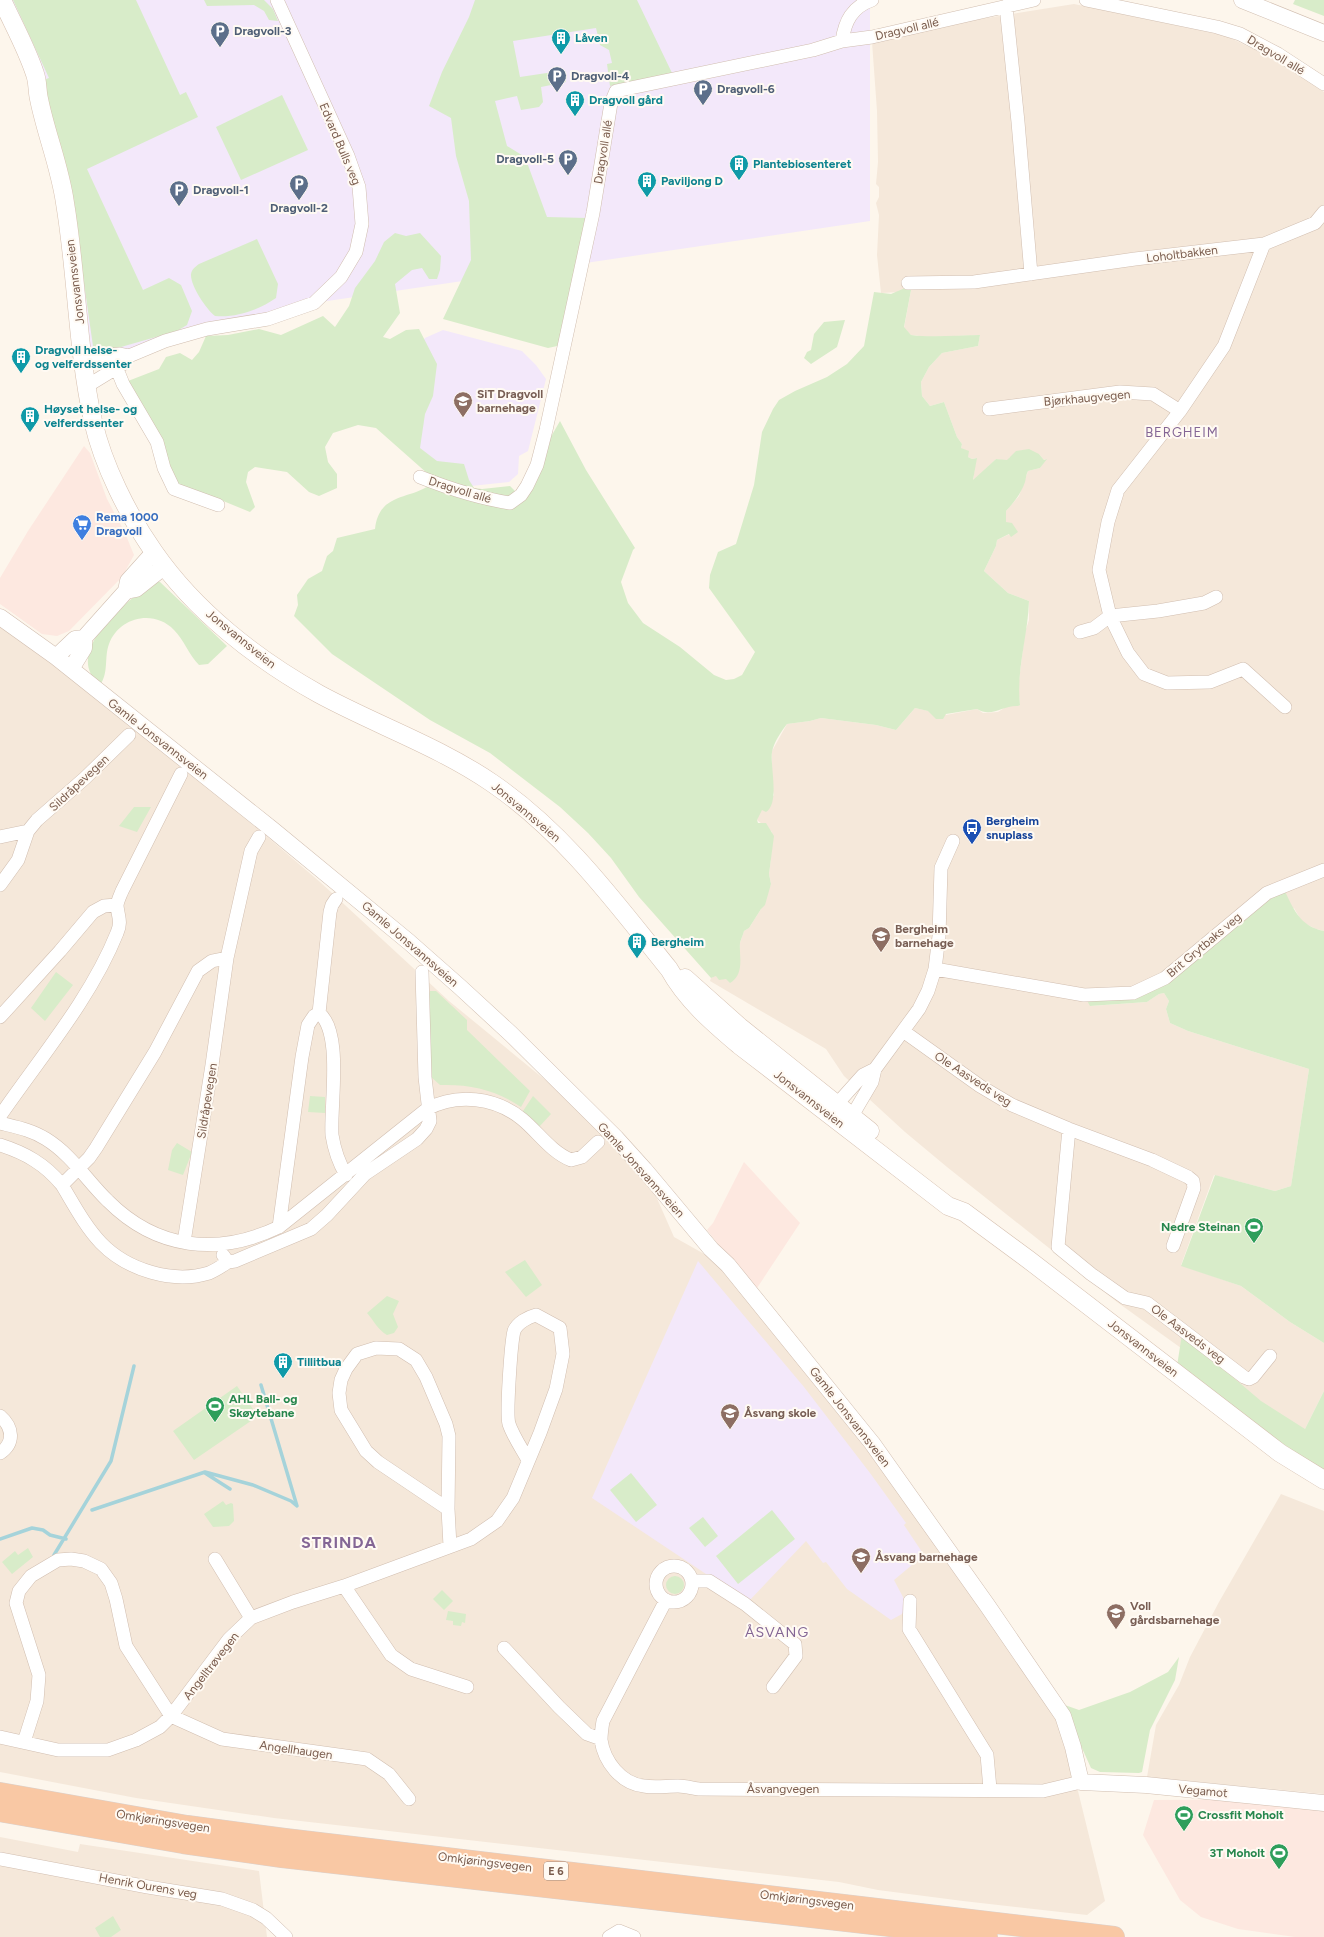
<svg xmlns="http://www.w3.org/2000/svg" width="1324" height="1937" font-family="Figtree,sans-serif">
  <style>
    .residential { fill: #f5e8da }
    .commercial { fill: #fde8e0 }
    .education { fill: #f3e8fa }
    .green { fill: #d8ecc9 }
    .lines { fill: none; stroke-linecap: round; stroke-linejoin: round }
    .stream { stroke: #a5d3da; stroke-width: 3.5 }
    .minor-casing { stroke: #d1beb0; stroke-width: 14 }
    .tertiary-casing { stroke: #d1beb0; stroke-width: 17 }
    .secondary-casing { stroke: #d6c0b0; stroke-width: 19 }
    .trunk-casing { stroke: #dad1cd; stroke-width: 22 }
    .minor { stroke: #fff; stroke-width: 13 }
    .tertiary { stroke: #fff; stroke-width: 16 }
    .secondary { stroke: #fff; stroke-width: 18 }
    .trunk { stroke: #f9c8a4; stroke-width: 21 }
    .labels { text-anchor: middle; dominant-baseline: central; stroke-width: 4; stroke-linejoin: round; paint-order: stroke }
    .shield { fill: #fffaf3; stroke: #a28b7f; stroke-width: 1 }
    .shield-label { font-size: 11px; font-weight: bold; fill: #7a5c4d }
    .street-label { font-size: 12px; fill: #7a5c4d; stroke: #fffaf3 }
    .service-label { font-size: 12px; font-weight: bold; fill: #4e5e75; stroke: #fffaf3; text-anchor: start }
    .culture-label { font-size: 12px; font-weight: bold; fill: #0d838f; stroke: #fffaf3; text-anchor: start }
    .education-label { font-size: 12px; font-weight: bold; fill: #785e54; stroke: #fffaf3; text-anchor: start }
    .shop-label { font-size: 12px; font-weight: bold; fill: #366cbe; stroke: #fffaf3; text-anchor: start }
    .transit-label { font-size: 12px; font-weight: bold; fill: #164399; stroke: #fffaf3; text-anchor: start }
    .leisure-label { font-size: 12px; font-weight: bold; fill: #27864d; stroke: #fffaf3; text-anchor: end }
    .neighbourhood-label { font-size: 13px; letter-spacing: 1px; fill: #846695; stroke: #fffaf3 }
    .quarter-label { font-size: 14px; letter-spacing: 1px; fill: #846695; stroke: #fffaf3 }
    .district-label { font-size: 16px; font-weight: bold; letter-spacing: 1px; fill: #846695; stroke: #fffaf3 }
  </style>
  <rect width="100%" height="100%" fill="#fdf6ec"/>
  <path class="residential" d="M1074,4L1226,36L1260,52L1296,73L1324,92V931L1316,929L1302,922L1294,908L1133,993L1084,995L1091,1006L1147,1002L1159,994L1164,993L1169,1001L1166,1009L1170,1023L1188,1031L1309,1069L1291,1186L1275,1191L1214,1175L1181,1265L1241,1286L1290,1322L1324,1343V1391L1302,1435L1117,1302L947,1167L905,1132L844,1076L826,1049L710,981L711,978L739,965L740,943L744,931L749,928L761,909L771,884L769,874L771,858L772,832L757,820L759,813L774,795L772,788V751L787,724L810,721L821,718L876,725L896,730L915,708L946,715L977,709L983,713L998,712L1009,705L1017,706L1020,704L1018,689L1025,632L1029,620V601L1008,593L984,571L996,546L997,540L1010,534L1011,536L1006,523V511L1019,496L1028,471L1040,468L1046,459L1044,460L1039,454L1010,457L1007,461L996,459L973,481L976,458L972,459L968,457L961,448L962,444L957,437L944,402L930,406L922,396L921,382L929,367L942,353L978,346L980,335L929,337L911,335L904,328L912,285L900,292L881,293L877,255L879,215L876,203L879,197V187L876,184L878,162L877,111L872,42L968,21Z
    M0,623L99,693L320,882L449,1001L616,1138L644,1169L674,1237L715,1260L814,1370L1063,1716L1078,1791L1105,1901L1087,1915L963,1901L878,1890L839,1882L274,1818L136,1798L0,1772Z
    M1281,1494L1324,1511V1794L1147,1777L1156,1725L1179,1685L1190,1657L1219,1602Z
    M0,1837L78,1852L80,1844L259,1871L267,1937H0Z"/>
  <path class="commercial" d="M84,446L90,453L107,499L125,533L134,555L122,577L69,631L57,636L42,634L0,604V578L28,531Z
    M744,1162L800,1223L755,1291L707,1230L713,1223Z
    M1291,1799L1324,1803V1937H1295L1238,1929L1201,1917L1180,1900L1143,1835L1154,1800Z"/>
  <path class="education" d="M0,0H870V221L314,303L108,354L89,347L51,141Z
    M443,330L522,351L536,365L546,379L528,451L519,456L518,474L509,482L471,486L391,433L387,383L425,338Z
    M698,1261L804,1387L870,1473L906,1523L904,1525L924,1555L894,1580L904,1599L905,1609L902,1614L891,1620L847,1589L826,1562L823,1563L806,1541L748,1602L592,1498Z"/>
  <path class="green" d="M13,0H136L180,95L186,92L198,117L87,169L143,290L169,278L181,285L192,311L187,325L177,331L107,351L93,346L73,207L40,81L49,78Z
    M204,0H264L273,9L278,21L269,20L264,11L254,5L207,6Z
    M475,0H637L672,73L610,86L607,64L612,63L609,50L600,45L596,28L513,41L520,77L560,71V74L564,73L566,82L541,87L543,102L539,107L521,110L517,96L495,101L507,146L525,157L547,217L587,218L562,345L548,348L443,319L471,260L469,201L456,156L451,118L429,106L442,72L469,17Z
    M1295,0H1324V16L1293,4Z
    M282,95L308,150L241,180L216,127Z
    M395,233L406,236L420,233L441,256L440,270L437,279H429L422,268L412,270L395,284L400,313L383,337L390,339L406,330L419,329L437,364L433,396L425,414L420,448L437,461L464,464L469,480L474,488L482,489L510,486L518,494L560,421L586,470L635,548L633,550L621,582L628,603L643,623L680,647L714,675L726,680L734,679L742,675L755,652L709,588L710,575L718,552L736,544L754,485L762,432L773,409L779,400L795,391L827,377L847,364L864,346L874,292L891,294L912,285L904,327L911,335C934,338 957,335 980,335L978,346L942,353L929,367L921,382L922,396L930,406L944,402L957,437L962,444L961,448L969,451L968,457L972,459L977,458L973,480L996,459L1007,460L1016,451L1029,449L1039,454L1044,460L1047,459L1040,468L1028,471C1026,475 1026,478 1025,482C1021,494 1014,502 1006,511V522L1012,523L1018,532L1011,537L1009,534L997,540L996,546L984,571L1008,593L1029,601C1028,635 1016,670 1020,705L1018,706C1003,705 992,718 977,709L946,714L943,719H936L928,711L915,708L896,730L876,725L821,718L810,721L787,724C781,732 774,742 772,752C770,767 780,803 766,812L762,810L757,820L758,823H766L774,836L769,874L771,884L765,905L761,909L749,928L744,931C743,935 741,939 740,943C739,956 745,974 730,983L726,979L719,980L716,976L711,978L639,897L611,858L588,833L560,807L490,753L430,720L332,654L294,616L298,605L297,595L308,579L322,571L327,556L333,551L337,538L375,529C379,493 408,500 430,485L428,474L376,428L358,425L333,433L325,447L328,462L337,474V488L319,496L309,492L287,472L255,467L248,472L246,482L255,507L250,512L211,496L178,487L128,381L159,369L166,357L180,353L192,360L199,352L206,336L228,335L259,329L281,335L323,316L335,327L349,306L355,288L375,261L384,242Z
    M257,239L278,284L276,298C259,310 236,318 215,316C206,309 190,285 191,274C192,269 195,267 199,264Z
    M845,320L837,347L811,364L804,358L807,352L811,350L814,334L824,322Z
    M155,581L160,582L227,646L208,664L199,665C189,655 184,640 174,630C154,609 119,617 109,644C104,657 109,673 100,685C61,652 126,603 151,583Z
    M134,807H151L137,832L119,826Z
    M1283,887C1293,908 1299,926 1324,931V1343L1290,1322L1241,1286L1181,1266L1215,1175L1275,1191L1291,1186L1309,1069L1188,1031L1170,1023L1166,1009L1169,1001L1164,993L1159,994L1147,1002L1090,1006L1084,995L1133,993Z
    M56,972L73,985L45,1021L31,1008Z
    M430,991H436L467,1020V1030L530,1091L521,1107C496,1090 470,1084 440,1085L431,1077L428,998Z
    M310,1096L325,1097V1113L308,1112Z
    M533,1096L551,1114L539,1127L521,1114Z
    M177,1143L192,1152L183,1175L168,1170L172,1150Z
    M525,1260L542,1285L526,1297L505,1272Z
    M387,1296L399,1301L393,1314L398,1327L394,1333L387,1335C378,1330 374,1321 367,1313Z
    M1182,1334L1261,1401L1305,1429L1324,1391V1471L1260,1429L1177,1366Z
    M237,1386L258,1416L194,1460L173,1431Z
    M631,1473L657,1505L636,1522L610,1490Z
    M223,1501L226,1505L231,1503L233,1504L234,1521L229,1526L213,1527L204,1514Z
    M772,1510L795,1539L738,1584L716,1556Z
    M703,1517L718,1536L705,1547L689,1528Z
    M28,1548L33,1557L12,1574L2,1562L15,1551L18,1555Z
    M666 1585a9 9 0 1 1 18 0a9 9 0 1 1-18 0Z
    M442,1590L453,1601L444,1610L433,1599Z
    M448,1611L466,1614L465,1623L462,1622L461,1626L453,1625V1621L446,1620Z
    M1179,1657L1175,1680L1150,1730L1142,1772L1139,1773L1100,1772L1091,1768L1062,1704L1079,1710L1130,1692L1168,1672Z
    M113,1916L121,1930L111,1937H100L95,1928Z"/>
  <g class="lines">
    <path class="stream" d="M205,1473L230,1489
      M92,1510L205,1472L253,1485L291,1501L297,1506L261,1385
      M0,1539L32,1528L43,1530L50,1535L66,1539
      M54,1555L111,1461L134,1366"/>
    <defs>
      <path id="minor" d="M1086,0L1217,27L1240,34L1278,54L1324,84
        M1006,6L1018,122L1031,274
        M842,41C845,21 852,7 872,0
        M1264,244L1224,346L1180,411L1118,490L1108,522L1099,570L1110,616L1128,653L1144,674L1167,683L1210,682L1243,669L1285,707
        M908,283L974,282L1135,259L1264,244L1315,223L1324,212
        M129,356L165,341L207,329L268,319L314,303L341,277L356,252L362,224L359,187L348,156L277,0
        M83,357L120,354L129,356L123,364L87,386
        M119,374L123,384L157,442L164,468L174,489L218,505
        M989,409L1120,392L1153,394L1180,411
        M420,477C450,489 478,498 510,503L521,495L527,486L537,465L546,430L593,213L611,103L616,91L813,50L842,41L872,37L1034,0
        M1080,632L1094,628L1110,616L1158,611L1204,603L1216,597
        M0,837L28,831
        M0,885L18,860L28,831L37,820L85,778L129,735
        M336,899L332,905L330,912L319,1013C343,1032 330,1105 332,1135C334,1148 339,1163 346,1175
        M227,958L212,961L198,971L155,1052L96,1148L89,1158L62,1185C74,1205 85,1226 101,1243C127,1270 173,1284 209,1273C216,1270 222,1266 228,1262
        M935,969L1084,995L1133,993L1165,978L1267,893L1324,870
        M0,1017L60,951L93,912L104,906L117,905
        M903,1031L980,1086L1012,1105L1069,1129L1152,1160L1188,1177L1193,1181L1194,1188L1173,1246
        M875,1069L872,1082L852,1116L836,1120L837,1104L863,1075L875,1069L919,1009L928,991L935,969L939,936L941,868L953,841
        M0,1116C40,1058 91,998 117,933C122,922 118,916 117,906C117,902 120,896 122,891L181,774
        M0,1123C16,1127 32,1130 46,1139C72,1155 87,1181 108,1201C157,1250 218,1256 279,1227L427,1109C457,1093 495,1097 522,1119C538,1132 551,1152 571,1160L582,1157L598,1142
        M1069,1129L1058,1247L1091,1274L1125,1298L1147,1303L1244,1377L1249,1379L1253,1377L1270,1356
        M0,1145C25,1153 45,1164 62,1185
        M279,1227L302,1057L308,1025L314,1016L319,1013
        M184,1242L212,1065L227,958L251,851L259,837
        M223,1255L228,1262L235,1261L311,1229L327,1215L365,1174L417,1139L426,1129L430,1121L425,1077L422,972
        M0,1416C13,1427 15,1443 0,1453
        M448,1509L378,1462L366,1451L341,1410L339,1393L341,1380L346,1369L357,1354L376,1348L399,1349L416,1360L426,1377L446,1424L449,1436L448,1509L450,1546
        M215,1559L251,1618
        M656 1584a18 18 0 1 1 36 0a18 18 0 1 1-36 0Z
        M692,1581H709L745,1604L795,1644L796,1656L773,1687
        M344,1586L391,1655L411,1669L467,1687
        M666,1600L603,1721C602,1727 601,1734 601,1740C604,1761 621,1784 644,1786C655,1788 666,1786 678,1786C685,1786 692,1788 699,1789L1043,1791L1081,1782
        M910,1601L909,1629L987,1755L990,1789
        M504,1648L559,1707L587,1734L601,1739
        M0,1737L58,1750H108L136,1740L160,1727L171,1716L229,1639L251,1618L293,1602L344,1586L471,1539L497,1521L513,1498L540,1433L556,1389L563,1354L560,1328L536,1315C528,1317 517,1323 514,1331C511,1343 506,1414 509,1424C513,1436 522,1449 528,1460
        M24,1742L37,1701L39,1675L16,1603L19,1591L31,1576L58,1560L71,1559L84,1561L101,1569L111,1583L116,1599L126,1646L171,1716L222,1739L367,1759L389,1774L409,1799
        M0,1859L148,1887L222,1899L253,1910L266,1918L286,1937
        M609,1937L619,1931L634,1937"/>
      <path id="tertiary" d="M1242,0L1324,33
        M126,591L136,589L165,566
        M0,617L56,657L273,830L409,942L460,987L511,1034L616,1138L644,1169L711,1249L728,1265L872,1443L987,1605L1063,1716L1073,1747L1081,1782L1146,1785L1324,1803
        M56,657L75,639L84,638L126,591L128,581L154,552
        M71,669L84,648V638"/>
      <path id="secondary" d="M2,0C13,24 27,49 35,74C38,82 37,91 39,99C46,134 60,167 65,203C77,275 77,349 93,421C103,465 128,515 154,552C195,611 256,659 319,694C376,725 438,746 492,783C564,832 615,902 669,969C686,1000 713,1023 739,1045L948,1206L964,1212L1029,1260L1280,1453L1324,1480
        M685,978L740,1027L870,1131"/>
      <path id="trunk" d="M0,1793L187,1826L285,1839L1114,1937
        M0,1811L183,1843L282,1857L987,1937"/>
    </defs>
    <use href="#minor" class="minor-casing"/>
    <use href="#tertiary" class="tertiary-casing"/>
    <use href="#secondary" class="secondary-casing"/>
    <use href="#trunk" class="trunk-casing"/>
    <use href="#minor" class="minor"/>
    <use href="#tertiary" class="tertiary"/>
    <use href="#secondary" class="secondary"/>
    <use href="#trunk" class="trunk"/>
  </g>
  <defs>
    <symbol id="parking-pin" viewBox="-11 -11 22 30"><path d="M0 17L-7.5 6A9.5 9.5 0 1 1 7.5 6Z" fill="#5c6f8a" stroke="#fffaf3"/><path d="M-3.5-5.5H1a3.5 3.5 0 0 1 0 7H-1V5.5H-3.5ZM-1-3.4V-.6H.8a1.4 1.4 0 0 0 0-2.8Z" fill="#fff"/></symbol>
    <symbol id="building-pin" viewBox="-11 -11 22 30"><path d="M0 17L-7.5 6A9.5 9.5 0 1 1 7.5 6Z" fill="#0f9aa8" stroke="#fffaf3"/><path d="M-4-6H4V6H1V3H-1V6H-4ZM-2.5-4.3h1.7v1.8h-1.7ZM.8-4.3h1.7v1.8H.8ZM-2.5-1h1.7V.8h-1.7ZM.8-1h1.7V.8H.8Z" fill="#fff"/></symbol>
    <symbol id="school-pin" viewBox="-11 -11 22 30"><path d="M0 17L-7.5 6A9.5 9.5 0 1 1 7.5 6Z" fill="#8d6e63" stroke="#fffaf3"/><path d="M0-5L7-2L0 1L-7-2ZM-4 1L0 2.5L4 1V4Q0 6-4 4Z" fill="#fff"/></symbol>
    <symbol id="supermarket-pin" viewBox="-11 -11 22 30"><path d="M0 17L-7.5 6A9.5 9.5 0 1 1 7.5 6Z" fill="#3f7fe0" stroke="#fffaf3"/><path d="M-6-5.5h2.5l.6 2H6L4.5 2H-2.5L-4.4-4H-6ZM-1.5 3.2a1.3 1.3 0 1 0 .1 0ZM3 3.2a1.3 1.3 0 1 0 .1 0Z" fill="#fff"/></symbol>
    <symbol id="bus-pin" viewBox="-11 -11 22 30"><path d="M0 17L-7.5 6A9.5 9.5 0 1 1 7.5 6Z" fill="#1a4fb4" stroke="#fffaf3"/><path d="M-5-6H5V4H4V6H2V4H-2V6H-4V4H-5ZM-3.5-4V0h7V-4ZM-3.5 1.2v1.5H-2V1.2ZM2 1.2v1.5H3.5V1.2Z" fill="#fff"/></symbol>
    <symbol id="stadium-pin" viewBox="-11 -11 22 30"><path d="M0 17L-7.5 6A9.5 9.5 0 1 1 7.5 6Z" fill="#2e9e5b" stroke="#fffaf3"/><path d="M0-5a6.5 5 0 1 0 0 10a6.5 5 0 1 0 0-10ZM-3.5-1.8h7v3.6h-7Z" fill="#fff"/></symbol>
  </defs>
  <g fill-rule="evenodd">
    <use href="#parking-pin" x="209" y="20" width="22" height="30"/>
    <use href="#building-pin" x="550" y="27" width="22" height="30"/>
    <use href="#parking-pin" x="546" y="65" width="22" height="30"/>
    <use href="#parking-pin" x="692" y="78" width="22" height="30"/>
    <use href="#building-pin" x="564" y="89" width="22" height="30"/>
    <use href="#parking-pin" x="557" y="148" width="22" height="30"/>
    <use href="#building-pin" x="728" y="153" width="22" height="30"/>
    <use href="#building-pin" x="636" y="170" width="22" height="30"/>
    <use href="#parking-pin" x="288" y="173" width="22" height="30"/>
    <use href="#parking-pin" x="168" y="179" width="22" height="30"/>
    <use href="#building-pin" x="10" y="346" width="22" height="30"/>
    <use href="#school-pin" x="452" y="390" width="22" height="30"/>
    <use href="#building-pin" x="19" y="405" width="22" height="30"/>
    <use href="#supermarket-pin" x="71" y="513" width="22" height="30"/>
    <use href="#bus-pin" x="961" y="817" width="22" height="30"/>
    <use href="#school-pin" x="870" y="925" width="22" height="30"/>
    <use href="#building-pin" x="626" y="931" width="22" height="30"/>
    <use href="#stadium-pin" x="1243" y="1216" width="22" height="30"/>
    <use href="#building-pin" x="272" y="1351" width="22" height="30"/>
    <use href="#stadium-pin" x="204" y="1395" width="22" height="30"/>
    <use href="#school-pin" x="719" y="1402" width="22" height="30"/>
    <use href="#school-pin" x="850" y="1546" width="22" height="30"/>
    <use href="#school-pin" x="1105" y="1602" width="22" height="30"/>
    <use href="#stadium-pin" x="1173" y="1804" width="22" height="30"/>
    <use href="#stadium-pin" x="1268" y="1842" width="22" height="30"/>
  </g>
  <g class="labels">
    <rect class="shield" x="544" y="1862" width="24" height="18" rx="3"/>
    <g class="shield-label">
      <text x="556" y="1871">E 6</text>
    </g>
    <g class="street-label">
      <text transform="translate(907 29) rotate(-13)">Dragvoll allé</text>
      <text transform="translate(1276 55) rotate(31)">Dragvoll allé</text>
      <text transform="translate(340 144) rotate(67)">Edvard Bulls veg</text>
      <text transform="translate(603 152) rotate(-81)">Dragvoll allé</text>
      <text transform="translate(1182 254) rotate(-7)">Loholtbakken</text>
      <text transform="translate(75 282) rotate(-97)">Jonsvannsveien</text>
      <text transform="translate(1087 398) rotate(-5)">Bjørkhaugvegen</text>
      <text transform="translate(460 490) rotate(17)">Dragvoll allé</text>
      <text transform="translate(241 639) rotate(39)">Jonsvannsveien</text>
      <text transform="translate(158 739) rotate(38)">Gamle Jonsvannsveien</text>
      <text transform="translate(79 783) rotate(-43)">Sildråpevegen</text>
      <text transform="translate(526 812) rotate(40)">Jonsvannsveien</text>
      <text transform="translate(410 944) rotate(41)">Gamle Jonsvannsveien</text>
      <text transform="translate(1204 945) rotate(-40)">Brit Grytbaks veg</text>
      <text transform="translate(973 1079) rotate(33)">Ole Aasveds veg</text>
      <text transform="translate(809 1099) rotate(38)">Jonsvannsveien</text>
      <text transform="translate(207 1101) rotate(-81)">Sildråpevegen</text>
      <text transform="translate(641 1170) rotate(48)">Gamle Jonsvannsveien</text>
      <text transform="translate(1188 1334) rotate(37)">Ole Aasveds veg</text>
      <text transform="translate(1143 1348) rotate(38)">Jonsvannsveien</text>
      <text transform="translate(850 1417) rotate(52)">Gamle Jonsvannsveien</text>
      <text transform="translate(211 1666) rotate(-52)">Angelltrøvegen</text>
      <text transform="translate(296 1750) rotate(8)">Angellhaugen</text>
      <text x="783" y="1789">Åsvangvegen</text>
      <text transform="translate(1203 1791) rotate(5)">Vegamot</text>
      <text transform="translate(163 1821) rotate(9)">Omkjøringsvegen</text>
      <text transform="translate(485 1862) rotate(7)">Omkjøringsvegen</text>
      <text transform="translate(148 1886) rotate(10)">Henrik Ourens veg</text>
      <text transform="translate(807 1900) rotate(7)">Omkjøringsvegen</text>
    </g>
    <g class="service-label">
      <text x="234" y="31">Dragvoll-3</text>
      <text x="571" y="76">Dragvoll-4</text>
      <text x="717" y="89">Dragvoll-6</text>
      <text x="554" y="159" text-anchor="end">Dragvoll-5</text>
      <text x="193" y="190">Dragvoll-1</text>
      <text x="299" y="208" text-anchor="middle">Dragvoll-2</text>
    </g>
    <g class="culture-label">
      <text x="575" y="38">Låven</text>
      <text x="589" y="100">Dragvoll gård</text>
      <text x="753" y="164">Plantebiosenteret</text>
      <text x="661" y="181">Paviljong D</text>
      <text x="35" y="350">Dragvoll helse-<tspan x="35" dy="14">og velferdssenter</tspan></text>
      <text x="44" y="409">Høyset helse- og<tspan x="44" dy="14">velferdssenter</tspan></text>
      <text x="651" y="942">Bergheim</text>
      <text x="297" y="1362">Tillitbua</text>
    </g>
    <g class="education-label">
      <text x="477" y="394">SiT Dragvoll<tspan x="477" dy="14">barnehage</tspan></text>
      <text x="895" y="929">Bergheim<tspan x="895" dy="14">barnehage</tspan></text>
      <text x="744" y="1413">Åsvang skole</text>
      <text x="875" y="1557">Åsvang barnehage</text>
      <text x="1130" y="1606">Voll<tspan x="1130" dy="14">gårdsbarnehage</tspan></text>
    </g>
    <g class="shop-label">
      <text x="96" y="517">Rema 1000<tspan x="96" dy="14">Dragvoll</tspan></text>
    </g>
    <g class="transit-label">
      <text x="986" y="821">Bergheim<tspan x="986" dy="14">snuplass</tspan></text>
    </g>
    <g class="leisure-label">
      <text x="1240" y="1227">Nedre Steinan</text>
      <text x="229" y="1399" text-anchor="start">AHL Ball- og<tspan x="229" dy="14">Skøytebane</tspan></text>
      <text x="1198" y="1815" text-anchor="start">Crossfit Moholt</text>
      <text x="1265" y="1853">3T Moholt</text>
    </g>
    <g class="neighbourhood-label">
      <text x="1182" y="432">BERGHEIM</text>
    </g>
    <g class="quarter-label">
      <text x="777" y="1632">ÅSVANG</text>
    </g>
    <g class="district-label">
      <text x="339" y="1542">STRINDA</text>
    </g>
  </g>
</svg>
